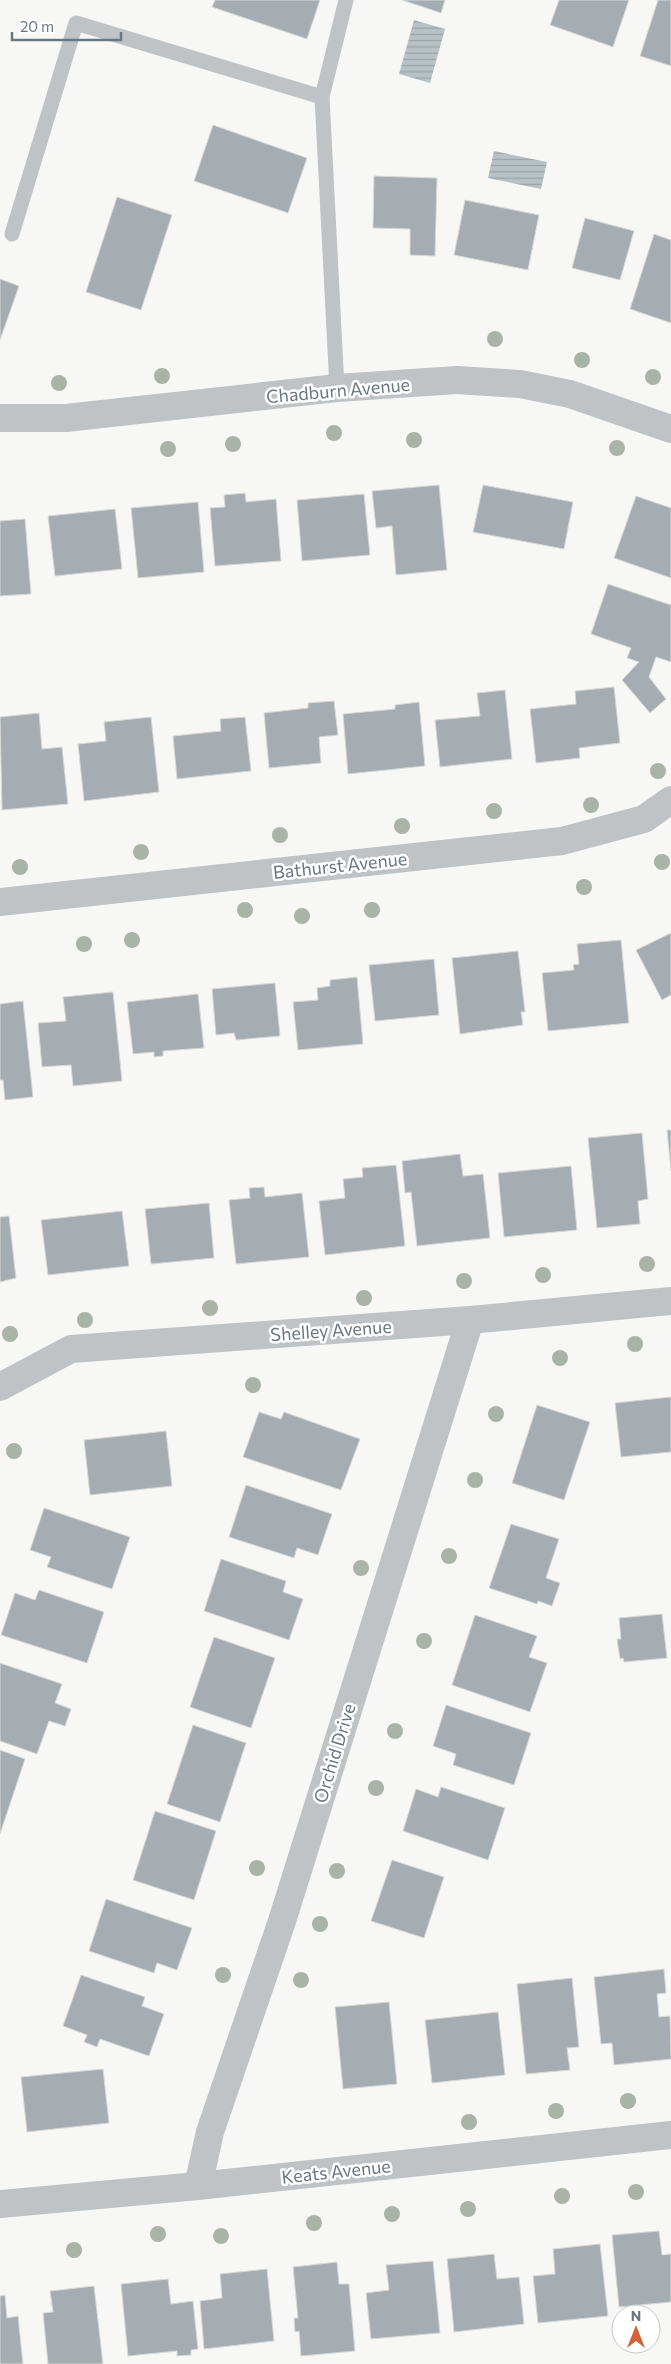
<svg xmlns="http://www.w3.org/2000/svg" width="671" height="2364" font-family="Commissioner,sans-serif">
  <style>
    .water { fill: url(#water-rules) }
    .building { fill: #a5adb2; stroke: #d9d9d7 }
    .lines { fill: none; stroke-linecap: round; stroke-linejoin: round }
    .service { stroke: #bfc3c6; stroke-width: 15 }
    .minor { stroke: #bfc3c6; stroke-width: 28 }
    .tree { fill: #aab3a7 }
    .labels { text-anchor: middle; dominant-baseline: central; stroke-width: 5; stroke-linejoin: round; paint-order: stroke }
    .street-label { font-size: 18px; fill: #697783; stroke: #fff }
  </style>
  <defs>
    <pattern id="water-rules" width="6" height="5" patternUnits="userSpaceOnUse" patternTransform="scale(1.25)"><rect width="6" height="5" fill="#b8c2c6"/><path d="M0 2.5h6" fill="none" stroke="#9aa2a6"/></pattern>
  </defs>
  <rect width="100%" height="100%" fill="#f7f8f5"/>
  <path class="water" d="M414,20L445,29L430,83L399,74Z
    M494,151L547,162L541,189L488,178Z"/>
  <path class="building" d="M215,0H320L307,39L212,7Z
    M402,0H445L441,13Z
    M559,0H629L613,47L550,25Z
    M658,0H671V66L640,56Z
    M213,125L307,158L288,213L194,181Z
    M374,176L437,178L435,256L410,255V229L373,228Z
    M117,197L172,215L141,310L86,292Z
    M465,200L539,215L528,270L454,255Z
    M585,218L634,231L620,280L572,268Z
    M654,234L671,240V323L630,309Z
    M0,279L19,286L0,340Z
    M439,485L447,570L396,575L392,526L376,528L372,491Z
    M483,485L573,502L564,549L473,532Z
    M245,493L246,502L276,499L281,561L215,566L210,508L225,507L224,495Z
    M364,494L370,555L302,561L297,500Z
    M636,496L671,508V578L614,558Z
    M198,502L204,572L138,578L131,508Z
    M115,509L122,569L55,576L48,516Z
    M25,519L31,594L0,596V521Z
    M608,584L671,605V662L656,657L649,677L666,699L650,713L622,680L639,662L627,658L631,648L591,634Z
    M614,687L620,743L579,748L580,758L536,763L530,709L576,704L575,691Z
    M505,690L512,759L440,767L435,720L480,716L477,693Z
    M334,701L338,735L319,737L321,763L269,768L264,713L308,708V703Z
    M419,702L425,766L348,774L343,714L395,709V705Z
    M39,713L42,749L62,747L68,804L2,810L0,717Z
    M151,717L159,792L84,801L78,744L106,741L104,722Z
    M245,717L251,771L177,779L173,736L221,731L220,719Z
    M671,933V995L662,1000L636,950Z
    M621,940L629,1023L548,1031L542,973L574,970L573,965L579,964L577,944Z
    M518,951L525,1012H521L523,1025L460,1034L452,958Z
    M434,959L439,1015L375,1021L369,965Z
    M357,977L363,1044L298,1050L293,1002L318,1000L317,988L330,986V980Z
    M275,983L280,1036L236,1040L234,1033L216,1035L212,989Z
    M113,992L122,1081L73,1086L71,1065L42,1067L38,1023L66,1021L63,997Z
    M198,994L204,1048L163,1051V1056L154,1057V1052L133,1054L127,1002Z
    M23,1001L33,1097L5,1100L3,1080H0V1004Z
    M667,1130H671V1171Z
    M642,1133L648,1199L638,1201L640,1224L597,1228L588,1138Z
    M460,1154L463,1176L483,1174L490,1238L417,1246L411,1192L405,1193L402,1161Z
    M396,1165L405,1246L325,1255L319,1201L345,1198L343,1179L363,1177L362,1168Z
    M571,1166L577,1230L504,1237L498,1173Z
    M264,1187L265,1197L302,1193L309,1257L236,1264L229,1200L250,1198L249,1188Z
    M209,1203L214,1258L151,1264L145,1209Z
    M122,1211L129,1266L48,1275L41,1220Z
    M9,1216L16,1278L0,1282V1217Z
    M671,1397V1452L621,1457L615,1403Z
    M537,1405L590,1422L564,1500L512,1483Z
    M259,1412L281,1419L284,1412L360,1439L341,1490L243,1457Z
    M166,1431L172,1486L90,1495L84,1440Z
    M246,1485L332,1514L318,1555L297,1548L294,1558L229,1537Z
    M44,1508L130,1537L112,1589L47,1567L51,1557L30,1550Z
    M511,1524L559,1539L546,1578L560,1583L552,1606L538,1601L537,1604L489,1588Z
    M221,1559L286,1581L283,1592L303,1599L289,1640L204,1611Z
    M39,1590L104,1612L87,1663L1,1635L15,1593L35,1600Z
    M662,1614L667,1658L624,1662L623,1658L620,1659L617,1639H621L619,1618Z
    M475,1615L537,1636L529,1657L547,1663L530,1712L452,1685Z
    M214,1637L275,1658L251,1728L190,1707Z
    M0,1663L62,1684L55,1703L71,1709L65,1726L49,1721L37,1754L0,1741Z
    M446,1705L531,1733L514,1785L453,1765L456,1754L433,1746Z
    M193,1725L246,1743L220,1822L167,1804Z
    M0,1750L25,1759L0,1834Z
    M441,1787L505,1808L488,1860L403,1831L416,1789L438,1797Z
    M155,1811L216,1831L194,1900L133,1880Z
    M392,1860L444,1877L424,1938L371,1921Z
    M106,1899L192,1928L177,1970L157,1963L154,1973L89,1951Z
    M664,1969L666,1993L657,1994L659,2017L670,2016L671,2059L614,2065L612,2043L601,2044L594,1977Z
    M81,1975L145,1997L142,2006L164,2014L149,2056L100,2039L97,2047L84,2042L87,2035L63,2026Z
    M572,1978L579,2047L567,2048L570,2070L526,2074L517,1984Z
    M389,2002L397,2084L343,2089L335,2007Z
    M498,2012L505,2075L432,2083L425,2020Z
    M103,2069L109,2123L27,2132L21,2077Z
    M659,2231L662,2255L671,2254V2302L619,2307L612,2235Z
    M600,2244L608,2316L538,2323L533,2276L555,2274L553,2249Z
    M494,2254L497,2279L519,2277L524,2324L454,2332L447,2259Z
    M433,2261L440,2333L371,2339L366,2293L389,2290L386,2265Z
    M337,2262L339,2284H349L355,2351L301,2356L299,2331L295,2332L294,2318H298L293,2267Z
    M267,2269L274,2341L204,2349L200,2301L222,2298L220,2274Z
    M168,2279L171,2304L193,2301L198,2349L191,2350V2355L177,2356V2351L128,2356L121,2284Z
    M94,2286L103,2364H48L43,2313L53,2312L50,2291Z
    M5,2295L7,2318L18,2316L23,2364H0V2296Z"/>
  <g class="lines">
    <path class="service" d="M12,234L76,23L322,97
      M337,388L322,97L346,0"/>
    <path class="minor" d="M0,418H66L337,388L457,380L520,384L570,394L671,429
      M0,902L562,841L644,819L671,800
      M0,1387L71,1349L470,1320L671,1301
      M198,2186L210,2132L282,1921L470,1320
      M0,2204L198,2186L671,2135"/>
  </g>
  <g class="tree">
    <circle cx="495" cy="339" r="8"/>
    <circle cx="582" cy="360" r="8"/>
    <circle cx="162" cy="376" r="8"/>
    <circle cx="653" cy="377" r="8"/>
    <circle cx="59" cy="383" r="8"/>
    <circle cx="334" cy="433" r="8"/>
    <circle cx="414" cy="440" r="8"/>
    <circle cx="233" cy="444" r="8"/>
    <circle cx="617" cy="448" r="8"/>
    <circle cx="168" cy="449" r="8"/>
    <circle cx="658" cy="771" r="8"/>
    <circle cx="591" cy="805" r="8"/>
    <circle cx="494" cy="811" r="8"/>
    <circle cx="402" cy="826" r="8"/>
    <circle cx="280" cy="835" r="8"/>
    <circle cx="141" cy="852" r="8"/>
    <circle cx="662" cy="862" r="8"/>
    <circle cx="20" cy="867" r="8"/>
    <circle cx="584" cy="887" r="8"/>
    <circle cx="245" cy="910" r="8"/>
    <circle cx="372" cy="910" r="8"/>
    <circle cx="302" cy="916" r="8"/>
    <circle cx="132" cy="940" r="8"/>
    <circle cx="84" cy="944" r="8"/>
    <circle cx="647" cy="1264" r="8"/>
    <circle cx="543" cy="1275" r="8"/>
    <circle cx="464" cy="1281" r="8"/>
    <circle cx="364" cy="1298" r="8"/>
    <circle cx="210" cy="1308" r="8"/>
    <circle cx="85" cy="1320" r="8"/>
    <circle cx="10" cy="1334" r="8"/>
    <circle cx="635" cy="1344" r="8"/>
    <circle cx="560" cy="1358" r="8"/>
    <circle cx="253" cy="1385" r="8"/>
    <circle cx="496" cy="1414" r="8"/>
    <circle cx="14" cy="1451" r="8"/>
    <circle cx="475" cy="1480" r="8"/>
    <circle cx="449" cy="1556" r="8"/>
    <circle cx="361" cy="1568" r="8"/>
    <circle cx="424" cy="1641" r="8"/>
    <circle cx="395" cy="1731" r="8"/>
    <circle cx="376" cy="1788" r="8"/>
    <circle cx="257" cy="1868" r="8"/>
    <circle cx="337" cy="1871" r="8"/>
    <circle cx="320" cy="1924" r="8"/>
    <circle cx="223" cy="1975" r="8"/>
    <circle cx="301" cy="1980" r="8"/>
    <circle cx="628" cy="2101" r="8"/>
    <circle cx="556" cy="2111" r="8"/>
    <circle cx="469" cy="2122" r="8"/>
    <circle cx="636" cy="2192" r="8"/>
    <circle cx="562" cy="2196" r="8"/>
    <circle cx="468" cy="2209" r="8"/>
    <circle cx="392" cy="2214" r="8"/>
    <circle cx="314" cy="2223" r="8"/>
    <circle cx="158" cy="2234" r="8"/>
    <circle cx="221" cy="2236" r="8"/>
    <circle cx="74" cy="2250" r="8"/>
  </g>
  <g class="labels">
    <g class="street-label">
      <text transform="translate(338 390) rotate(-5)">Chadburn Avenue</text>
      <text transform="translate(340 865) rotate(-6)">Bathurst Avenue</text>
      <text transform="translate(331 1330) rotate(-4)">Shelley Avenue</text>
      <text transform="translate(334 1753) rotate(-73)">Orchid Drive</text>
      <text transform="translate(336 2171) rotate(-6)">Keats Avenue</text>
    </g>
  </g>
  <g transform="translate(636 2329)"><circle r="24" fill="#ffffff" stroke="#c3c9cd"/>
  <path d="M0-4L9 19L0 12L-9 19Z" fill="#d46138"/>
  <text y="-8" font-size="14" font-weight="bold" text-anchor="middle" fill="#697783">N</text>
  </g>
  <path d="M12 32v8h109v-8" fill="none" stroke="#697783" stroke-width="2.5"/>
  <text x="20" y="32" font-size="15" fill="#697783" stroke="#ffffff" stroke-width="4" paint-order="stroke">20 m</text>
</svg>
